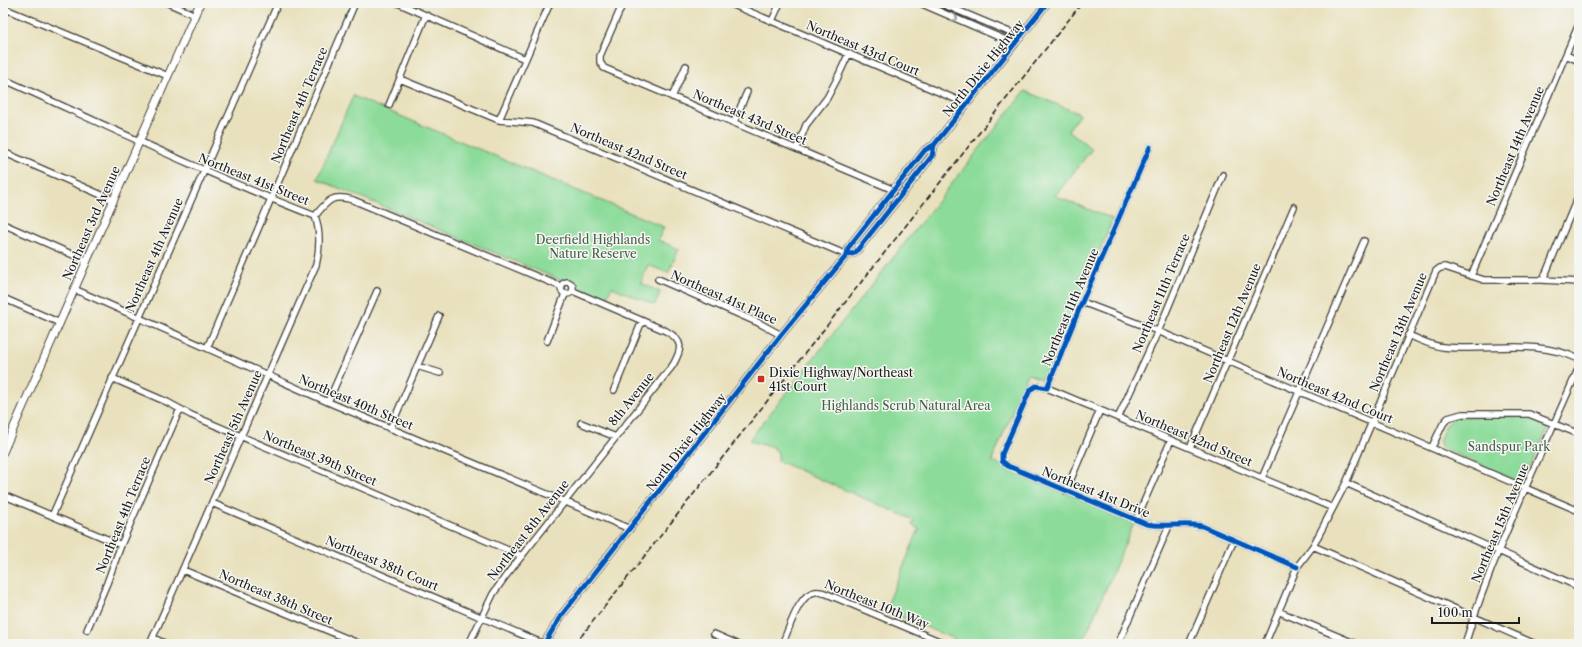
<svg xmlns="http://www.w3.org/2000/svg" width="1582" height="647" font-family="'Libre Caslon Text',serif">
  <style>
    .green { fill: #8cdb9a; stroke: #547c5b }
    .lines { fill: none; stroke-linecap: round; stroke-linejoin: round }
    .minor-casing { stroke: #3b3a34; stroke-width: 8 }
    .tertiary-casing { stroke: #3b3a34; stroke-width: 9 }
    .secondary-casing { stroke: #3b3a34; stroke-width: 9 }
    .minor { stroke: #fff; stroke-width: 5.5 }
    .tertiary { stroke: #fff; stroke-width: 7 }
    .secondary { stroke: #f7e8c3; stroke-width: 7 }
    .rail { stroke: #1c1c1c; stroke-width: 1.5; stroke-dasharray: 6 3; stroke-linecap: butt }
    .cycleway-casing { stroke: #f6f6f2; stroke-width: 8 }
    .cycleway { stroke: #0057b8; stroke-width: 5 }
    .oneway { stroke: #999 }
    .poi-dot { fill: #c8321e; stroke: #f6f6f2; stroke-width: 1.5 }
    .labels { text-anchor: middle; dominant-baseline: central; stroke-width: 3; stroke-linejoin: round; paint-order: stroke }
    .street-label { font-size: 12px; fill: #1c1c1c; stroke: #f6f6f2 }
    .park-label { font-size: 12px; fill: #435f48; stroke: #f6f6f2 }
    .poi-label { font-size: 12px; fill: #1c1c1c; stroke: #f6f6f2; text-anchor: start }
  </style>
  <rect width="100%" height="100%" fill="#f6f6f2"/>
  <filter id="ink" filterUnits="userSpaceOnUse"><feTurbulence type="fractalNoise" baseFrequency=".025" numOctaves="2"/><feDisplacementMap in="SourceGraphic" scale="8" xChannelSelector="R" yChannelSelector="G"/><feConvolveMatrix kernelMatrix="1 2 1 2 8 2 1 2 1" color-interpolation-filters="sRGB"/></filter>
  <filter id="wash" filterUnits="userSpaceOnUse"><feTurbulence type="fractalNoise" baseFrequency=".012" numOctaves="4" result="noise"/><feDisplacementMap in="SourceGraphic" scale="16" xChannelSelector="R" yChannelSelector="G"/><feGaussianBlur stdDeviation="0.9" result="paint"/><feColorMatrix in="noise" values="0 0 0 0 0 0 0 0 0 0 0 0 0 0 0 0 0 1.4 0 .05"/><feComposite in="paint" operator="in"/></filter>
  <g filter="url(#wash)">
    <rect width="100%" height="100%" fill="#e9e1bd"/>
    <path class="green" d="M1025,91L1080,114L1068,130L1092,149L1055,196L1113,219L1044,380L1028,374L992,461L1135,521L1082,644H966L885,610L919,529L912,525L914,520L778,461V453L773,447C764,444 757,445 749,440Z
      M353,96L664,227L658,240L679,249L668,273L648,265L641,283L660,292L655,305L612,287L606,299L317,179Z
      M1527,416C1536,419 1547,420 1547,431L1524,480L1517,481L1442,448L1439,441L1446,425L1455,417Z"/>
  </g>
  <g filter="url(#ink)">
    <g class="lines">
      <defs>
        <path id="minor" d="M168,3L195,15
          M398,3L525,59
          M623,3L600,56V62L604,68L894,190
          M729,3L967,104
          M920,3L1015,44
          M940,3L1021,37
          M3,8L168,76
          M772,21L780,3
          M1566,55L1579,61
          M3,79C107,126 209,175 315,216C328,200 332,194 353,200L562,287
          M400,79L499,120L533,123L847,255
          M672,97L686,66
          M389,105L426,15
          M499,120L550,3
          M734,122L747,92
          M1150,147L1082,302L1047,388L1036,386L1030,390L1002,454V461L1008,466L1146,524C1165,528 1183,522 1202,526L1297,567
          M797,148L806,125L827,98L836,81L849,53
          M3,152L113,200
          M3,224L87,261
          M1471,276L1579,24
          M658,279L759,323L781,335
          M1543,280L1579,194
          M561 288a6 6 0 1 1 12 0a6 6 0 1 1-12 0Z
          M74,289L328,402L630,529
          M3,298L60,323
          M1082,302L1160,332L1579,511
          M1408,335C1419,339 1431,346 1443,347C1490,352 1534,338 1579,359
          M547,341L565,294
          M207,348L355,3
          M417,366L440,373
          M112,378L167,402L191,415L522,556
          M1047,388L1333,508
          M614,390L642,321
          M328,402L377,291
          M1118,418L1160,327L1223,175
          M581,423L616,437
          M390,429L439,316
          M1432,447L1443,424L1448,418L1462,414H1529L1579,434
          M1190,448L1294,207
          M1262,478L1364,241
          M1346,483L1579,587
          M1066,491L1100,410
          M3,495L121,545
          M212,503L544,644
          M52,516L278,3
          M1136,520L1171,440
          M1313,546L1535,644
          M183,570L360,644
          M1280,612L1356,644
          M87,630L107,583L121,545L180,409
          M714,634L737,644
          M153,638L166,644
          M150,644L316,265C320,248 321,233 315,216
          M469,644L493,594L505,577L673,365C682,349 684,341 666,331L573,291
          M782,644C789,631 798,594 815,592C818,591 824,593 827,594L946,644
          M1118,644L1169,526
          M1189,644L1234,540
          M1265,644L1297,567L1313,546L1346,483L1436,271L1440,268L1445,267L1484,280H1543L1579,282
          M1465,644C1494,549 1540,458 1579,367"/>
        <path id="tertiary" d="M3,452L200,3"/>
        <path id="secondary" d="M847,255L855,253L932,156L934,145
          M544,644L561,616L781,335L847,255L848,248L925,150L934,145L1047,3"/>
      </defs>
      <use href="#minor" class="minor-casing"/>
      <use href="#tertiary" class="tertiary-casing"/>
      <use href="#secondary" class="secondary-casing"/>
      <use href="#minor" class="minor"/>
      <use href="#tertiary" class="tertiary"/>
      <use href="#secondary" class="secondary"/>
      <path class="rail" d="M575,644L1082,3
        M619,644H659"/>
      <defs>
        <path id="cycleway" d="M1150,147L1082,302L1047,388L1036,386L1030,390L1002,454V461L1008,466L1146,524C1165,528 1183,522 1202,526L1297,567
          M847,255L855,253L932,156L934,145
          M544,644L561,616L781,335L847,255L848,248L925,150L934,145L1047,3"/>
      </defs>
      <use href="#cycleway" class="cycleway-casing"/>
      <use href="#cycleway" class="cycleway"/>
    </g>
    <defs><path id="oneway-chevron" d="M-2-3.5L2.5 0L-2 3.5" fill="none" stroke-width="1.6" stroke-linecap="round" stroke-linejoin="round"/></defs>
    <use class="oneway" href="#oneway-chevron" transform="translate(955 18) rotate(23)"/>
  </g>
  <rect class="poi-dot" x="757" y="375" width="8" height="8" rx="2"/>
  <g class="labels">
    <g class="street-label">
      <text transform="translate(863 48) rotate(23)">Northeast 43rd Court</text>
      <text transform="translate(983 68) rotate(-51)">North Dixie Highway</text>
      <text transform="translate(299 105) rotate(-67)">Northeast 4th Terrace</text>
      <text transform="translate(750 117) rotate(23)">Northeast 43rd Street</text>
      <text transform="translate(1515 146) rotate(-67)">Northeast 14th Avenue</text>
      <text transform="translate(629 151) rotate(23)">Northeast 42nd Street</text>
      <text transform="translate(254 179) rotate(22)">Northeast 41st Street</text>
      <text transform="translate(91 223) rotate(-66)">Northeast 3rd Avenue</text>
      <text transform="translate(154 255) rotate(-66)">Northeast 4th Avenue</text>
      <text transform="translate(1161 293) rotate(-67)">Northeast 11th Terrace</text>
      <text transform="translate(724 297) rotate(24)">Northeast 41st Place</text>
      <text transform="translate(1070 307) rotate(-67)">Northeast 11th Avenue</text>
      <text transform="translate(1232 323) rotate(-67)">Northeast 12th Avenue</text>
      <text transform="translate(1398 332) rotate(-67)">Northeast 13th Avenue</text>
      <text transform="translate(1335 395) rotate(23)">Northeast 42nd Court</text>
      <text transform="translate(631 399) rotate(-51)">8th Avenue</text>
      <text transform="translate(356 402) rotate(23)">Northeast 40th Street</text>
      <text transform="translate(233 427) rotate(-66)">Northeast 5th Avenue</text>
      <text transform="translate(1194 438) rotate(23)">Northeast 42nd Street</text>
      <text transform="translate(686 442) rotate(-52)">North Dixie Highway</text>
      <text transform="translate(320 458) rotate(23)">Northeast 39th Street</text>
      <text transform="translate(1096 492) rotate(22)">Northeast 41st Drive</text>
      <text transform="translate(123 515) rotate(-68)">Northeast 4th Terrace</text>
      <text transform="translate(1500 523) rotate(-67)">Northeast 15th Avenue</text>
      <text transform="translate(528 530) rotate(-52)">Northeast 8th Avenue</text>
      <text transform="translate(382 563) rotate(23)">Northeast 38th Court</text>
      <text transform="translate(276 597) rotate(23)">Northeast 38th Street</text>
      <text transform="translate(877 604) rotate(22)">Northeast 10th Way</text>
    </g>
    <g class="park-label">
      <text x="593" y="239">Deerfield Highlands<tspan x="593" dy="14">Nature Reserve</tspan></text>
      <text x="906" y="405">Highlands Scrub Natural Area</text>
      <text x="1509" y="446">Sandspur Park</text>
    </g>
    <g class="poi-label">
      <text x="769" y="372">Dixie Highway/Northeast<tspan x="769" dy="14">41st Court</tspan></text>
    </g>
  </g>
  <rect width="1582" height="647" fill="none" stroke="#f6f6f2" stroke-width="16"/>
  <path d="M1432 617v6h87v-6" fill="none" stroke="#1c1c1c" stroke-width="2"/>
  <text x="1438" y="617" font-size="12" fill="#1c1c1c" stroke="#f6f6f2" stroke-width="3" paint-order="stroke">100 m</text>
</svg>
